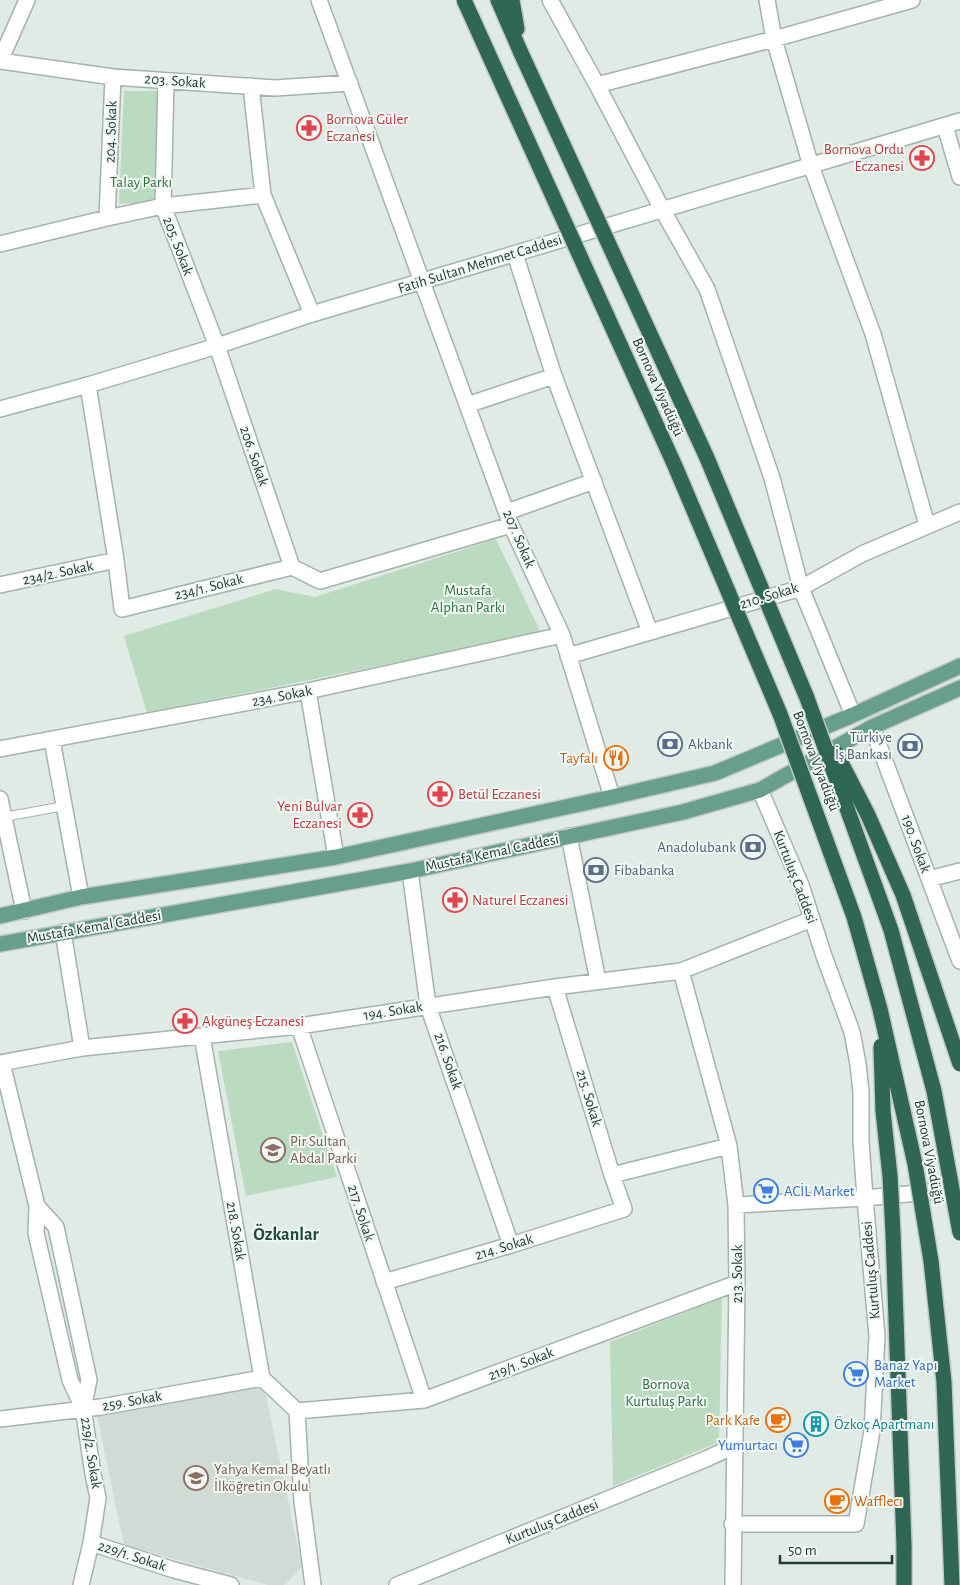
<svg xmlns="http://www.w3.org/2000/svg" width="960" height="1585" font-family="'Alegreya Sans',sans-serif">
  <style>
    .built { fill: #cfdbd4 }
    .green { fill: #badbbf }
    .lines { fill: none; stroke-linecap: round; stroke-linejoin: round }
    .lane-casing { stroke: #a4b3ab; stroke-width: 10 }
    .street-casing { stroke: #a4b3ab; stroke-width: 18 }
    .secondary-casing { stroke: #a0b6ac; stroke-width: 18 }
    .primary-casing { stroke: #c1c8c5; stroke-width: 18 }
    .highway-casing { stroke: #c1c8c5; stroke-width: 18 }
    .lane { stroke: #fff; stroke-width: 8 }
    .street { stroke: #fff; stroke-width: 15 }
    .secondary { stroke: #fff; stroke-width: 15 }
    .primary { stroke: #679f8a; stroke-width: 15 }
    .highway { stroke: #2f6654; stroke-width: 15 }
    .highway-bridge-casing { stroke: #c1c8c5; stroke-width: 18; stroke-linecap: butt }
    .highway-bridge { stroke: #2f6654; stroke-width: 15 }
    .labels { text-anchor: middle; dominant-baseline: central; stroke-width: 4; stroke-linejoin: round; paint-order: stroke }
    .street-label { font-size: 15px; fill: #223b31; stroke: #f1f8f4 }
    .health-label { font-size: 15px; fill: #be3a42; stroke: #f1f8f4; text-anchor: start }
    .park-label { font-size: 15px; fill: #2e703f; stroke: #f1f8f4 }
    .service-label { font-size: 15px; fill: #4e5e75; stroke: #f1f8f4; text-anchor: end }
    .food-label { font-size: 15px; fill: #c56008; stroke: #f1f8f4; text-anchor: end }
    .education-label { font-size: 15px; fill: #785e54; stroke: #f1f8f4; text-anchor: start }
    .shop-label { font-size: 15px; fill: #366cbe; stroke: #f1f8f4; text-anchor: start }
    .culture-label { font-size: 15px; fill: #0d838f; stroke: #f1f8f4; text-anchor: start }
    .quarter-label { font-size: 18px; font-weight: bold; fill: #1f4c3b; stroke: #f1f8f4 }
  </style>
  <rect width="100%" height="100%" fill="#e1ebe5"/>
  <path class="built" d="M264,1387L302,1567L284,1585H268L124,1545L96,1410Z"/>
  <path class="green" d="M124,91H161L162,201L119,204Z
    M496,539L541,633L147,713L124,636L276,589L315,597Z
    M292,1042L337,1177L246,1196L218,1051Z
    M722,1298L719,1442L613,1486L610,1342Z"/>
  <g class="lines">
    <defs>
      <path id="lane" d="M4,817L64,806"/>
      <path id="street" d="M319,0L511,525L562,635L612,797
        M550,0L597,85L662,209L707,289L772,478L801,588L853,715
        M767,0L774,39L811,166L873,334L927,525
        M0,61L113,77L275,88L350,83
        M0,61L27,0
        M166,81L163,206L217,346L292,567
        M597,85L774,39L912,0
        M945,126L960,177
        M263,195L312,314
        M107,218L113,77
        M0,244L107,218L163,206L263,195L251,86
        M515,254L554,376L650,632
        M88,385L116,560L122,609L292,567L320,581L511,525
        M467,405L554,376
        M507,512L594,481
        M0,585L116,560
        M568,656L801,588L862,554L960,512
        M308,691L336,857
        M872,727L960,961
        M52,740L81,897
        M0,749L308,691L562,635
        M0,799L24,911
        M569,836L598,981
        M410,871L428,1006L511,1245
        M929,879L960,871
        M63,932L82,1048L299,1026L555,987L681,971L812,919
        M681,971L729,1146L736,1205L737,1283L733,1585
        M299,1026L424,1400
        M202,1036L262,1378L297,1411
        M0,1063L82,1048
        M2,1063L37,1206L36,1233L70,1380L83,1408L93,1474L98,1498L91,1543L81,1585
        M612,1175L729,1146
        M736,1205L865,1198L960,1189
        M37,1206L56,1227L89,1380L83,1408
        M384,1282L511,1245L624,1209L612,1175L555,987
        M297,1411L424,1400L737,1283
        M297,1411L302,1501L313,1585
        M0,1419L101,1407L262,1378
        M732,1524H856L872,1431L877,1336L865,1198L861,1141V1092L858,1064L852,1032L824,956L801,885L760,790
        M91,1543L174,1570L231,1585
        M397,1585L706,1459L734,1446"/>
      <path id="secondary" d="M0,409L88,385L217,346L312,314L960,121"/>
      <path id="primary" d="M0,916L81,897L336,857L612,797L715,773L853,715L960,666
        M0,944L410,871L683,812L760,790L872,727L960,688"/>
      <path id="highway" d="M498,0L521,53
        M512,0L517,29
        M904,1546V1585"/>
    </defs>
    <use href="#lane" class="lane-casing"/>
    <use href="#street" class="street-casing"/>
    <use href="#secondary" class="secondary-casing"/>
    <use href="#primary" class="primary-casing"/>
    <use href="#highway" class="highway-casing"/>
    <use href="#lane" class="lane"/>
    <use href="#street" class="street"/>
    <use href="#secondary" class="secondary"/>
    <use href="#primary" class="primary"/>
    <use href="#highway" class="highway"/>
    <defs>
      <path id="highway-bridge" d="M464,0L675,466L780,714L854,917L880,1009L915,1164L931,1261L944,1382L952,1585
        M521,53L707,458L807,698L891,930L934,1091L960,1233
        M836,753L868,815L903,895L960,1064
        M881,1046L883,1111L890,1176L893,1233L904,1546"/>
    </defs>
    <use href="#highway-bridge" class="highway-bridge-casing"/>
    <use href="#highway-bridge" class="highway-bridge"/>
  </g>
  <defs>
    <symbol id="pharmacy-ring" viewBox="-11 -11 22 22"><circle r="9.5" fill="#f1f8f4" stroke="#e0444e" stroke-width="1.5"/><path d="M-2-6h4v4h4v4h-4v4h-4v-4h-4v-4h4Z" fill="#e0444e"/></symbol>
    <symbol id="bank-ring" viewBox="-11 -11 22 22"><circle r="9.5" fill="#f1f8f4" stroke="#5c6f8a" stroke-width="1.5"/><path d="M-6-4H6V4H-6ZM0-2.3a2.3 2.3 0 1 0 0 4.6a2.3 2.3 0 1 0 0-4.6Z" fill="#5c6f8a"/></symbol>
    <symbol id="restaurant-ring" viewBox="-11 -11 22 22"><circle r="9.5" fill="#f1f8f4" stroke="#e8710a" stroke-width="1.5"/><path d="M-5-6h1v4h1v-4h1v4h1v-4h1v5L-1.5 .5V6h-2V.5L-5-1ZM5-6V6H3V1.5H1.5Q1.5-4 5-6Z" fill="#e8710a"/></symbol>
    <symbol id="school-ring" viewBox="-11 -11 22 22"><circle r="9.5" fill="#f1f8f4" stroke="#8d6e63" stroke-width="1.5"/><path d="M0-5L7-2L0 1L-7-2ZM-4 1L0 2.5L4 1V4Q0 6-4 4Z" fill="#8d6e63"/></symbol>
    <symbol id="supermarket-ring" viewBox="-11 -11 22 22"><circle r="9.5" fill="#f1f8f4" stroke="#3f7fe0" stroke-width="1.5"/><path d="M-6-5.5h2.5l.6 2H6L4.5 2H-2.5L-4.4-4H-6ZM-1.5 3.2a1.3 1.3 0 1 0 .1 0ZM3 3.2a1.3 1.3 0 1 0 .1 0Z" fill="#3f7fe0"/></symbol>
    <symbol id="cafe-ring" viewBox="-11 -11 22 22"><circle r="9.5" fill="#f1f8f4" stroke="#e8710a" stroke-width="1.5"/><path d="M-5.5-4.5H6V0H3Q3 3.5 0 3.5H-2.5Q-5.5 3.5-5.5 0ZM3-3.2v2h1.7v-2ZM-6 4.5H4V6H-6Z" fill="#e8710a"/></symbol>
    <symbol id="building-ring" viewBox="-11 -11 22 22"><circle r="9.5" fill="#f1f8f4" stroke="#0f9aa8" stroke-width="1.5"/><path d="M-4-6H4V6H1V3H-1V6H-4ZM-2.5-4.3h1.7v1.8h-1.7ZM.8-4.3h1.7v1.8H.8ZM-2.5-1h1.7V.8h-1.7ZM.8-1h1.7V.8H.8Z" fill="#0f9aa8"/></symbol>
  </defs>
  <g fill-rule="evenodd">
    <use href="#pharmacy-ring" x="295" y="114" width="28" height="28"/>
    <use href="#pharmacy-ring" x="908" y="144" width="28" height="28"/>
    <use href="#bank-ring" x="656" y="730" width="28" height="28"/>
    <use href="#bank-ring" x="896" y="732" width="28" height="28"/>
    <use href="#restaurant-ring" x="602" y="744" width="28" height="28"/>
    <use href="#pharmacy-ring" x="426" y="780" width="28" height="28"/>
    <use href="#pharmacy-ring" x="346" y="801" width="28" height="28"/>
    <use href="#bank-ring" x="739" y="833" width="28" height="28"/>
    <use href="#bank-ring" x="582" y="856" width="28" height="28"/>
    <use href="#pharmacy-ring" x="441" y="886" width="28" height="28"/>
    <use href="#pharmacy-ring" x="171" y="1007" width="28" height="28"/>
    <use href="#school-ring" x="259" y="1136" width="28" height="28"/>
    <use href="#supermarket-ring" x="752" y="1177" width="28" height="28"/>
    <use href="#supermarket-ring" x="842" y="1360" width="28" height="28"/>
    <use href="#cafe-ring" x="764" y="1406" width="28" height="28"/>
    <use href="#building-ring" x="802" y="1410" width="28" height="28"/>
    <use href="#supermarket-ring" x="782" y="1431" width="28" height="28"/>
    <use href="#school-ring" x="182" y="1464" width="28" height="28"/>
    <use href="#cafe-ring" x="823" y="1487" width="28" height="28"/>
  </g>
  <g class="labels">
    <g class="street-label">
      <text transform="translate(175 81) rotate(4)">203. Sokak</text>
      <text transform="translate(111 132) rotate(-88)">204. Sokak</text>
      <text transform="translate(178 246) rotate(69)">205. Sokak</text>
      <text transform="translate(480 264) rotate(-17)">Fatih Sultan Mehmet Caddesi</text>
      <text transform="translate(658 387) rotate(66)">Bornova Viyadüğü</text>
      <text transform="translate(254 456) rotate(71)">206. Sokak</text>
      <text transform="translate(519 539) rotate(67)">207. Sokak</text>
      <text transform="translate(58 573) rotate(-12)">234/2. Sokak</text>
      <text transform="translate(209 587) rotate(-14)">234/1. Sokak</text>
      <text transform="translate(769 596) rotate(-17)">210. Sokak</text>
      <text transform="translate(282 696) rotate(-11)">234. Sokak</text>
      <text transform="translate(816 761) rotate(69)">Bornova Viyadüğü</text>
      <text transform="translate(916 844) rotate(70)">190. Sokak</text>
      <text transform="translate(492 853) rotate(-12)">Mustafa Kemal Caddesi</text>
      <text transform="translate(795 877) rotate(69)">Kurtuluş Caddesi</text>
      <text transform="translate(94 927) rotate(-10)">Mustafa Kemal Caddesi</text>
      <text transform="translate(393 1011) rotate(-9)">194. Sokak</text>
      <text transform="translate(448 1061) rotate(71)">216. Sokak</text>
      <text transform="translate(589 1098) rotate(73)">215. Sokak</text>
      <text transform="translate(929 1152) rotate(79)">Bornova Viyadüğü</text>
      <text transform="translate(361 1213) rotate(72)">217. Sokak</text>
      <text transform="translate(236 1231) rotate(80)">218. Sokak</text>
      <text transform="translate(504 1247) rotate(-17)">214. Sokak</text>
      <text transform="translate(871 1270) rotate(-95)">Kurtuluş Caddesi</text>
      <text transform="translate(737 1274) rotate(-90)">213. Sokak</text>
      <text transform="translate(521 1364) rotate(-21)">219/1. Sokak</text>
      <text transform="translate(132 1401) rotate(-10)">259. Sokak</text>
      <text transform="translate(91 1453) rotate(81)">229/2. Sokak</text>
      <text transform="translate(552 1522) rotate(-22)">Kurtuluş Caddesi</text>
      <text transform="translate(132 1556) rotate(18)">229/1. Sokak</text>
    </g>
    <g class="health-label">
      <text x="326" y="119">Bornova Güler<tspan x="326" dy="17">Eczanesi</tspan></text>
      <text x="904" y="149" text-anchor="end">Bornova Ordu<tspan x="904" dy="17">Eczanesi</tspan></text>
      <text x="458" y="794">Betül Eczanesi</text>
      <text x="342" y="806" text-anchor="end">Yeni Bulvar<tspan x="342" dy="17">Eczanesi</tspan></text>
      <text x="472" y="900">Naturel Eczanesi</text>
      <text x="202" y="1021">Akgüneş Eczanesi</text>
    </g>
    <g class="park-label">
      <text x="141" y="182">Talay Parkı</text>
      <text x="468" y="590">Mustafa<tspan x="468" dy="17">Alphan Parkı</tspan></text>
      <text x="666" y="1384">Bornova<tspan x="666" dy="17">Kurtuluş Parkı</tspan></text>
    </g>
    <g class="service-label">
      <text x="892" y="737">Türkiye<tspan x="892" dy="17">İş Bankası</tspan></text>
      <text x="688" y="744" text-anchor="start">Akbank</text>
      <text x="736" y="847">Anadolubank</text>
      <text x="614" y="870" text-anchor="start">Fibabanka</text>
    </g>
    <g class="food-label">
      <text x="598" y="758">Tayfalı</text>
      <text x="760" y="1420">Park Kafe</text>
      <text x="854" y="1501" text-anchor="start">Wafflecı</text>
    </g>
    <g class="education-label">
      <text x="290" y="1141">Pir Sultan<tspan x="290" dy="17">Abdal Parki</tspan></text>
      <text x="214" y="1469">Yahya Kemal Beyatlı<tspan x="214" dy="17">İlköğretin Okulu</tspan></text>
    </g>
    <g class="shop-label">
      <text x="784" y="1191">ACİL Market</text>
      <text x="874" y="1365">Banaz Yapı<tspan x="874" dy="17">Market</tspan></text>
      <text x="778" y="1445" text-anchor="end">Yumurtacı</text>
    </g>
    <g class="culture-label">
      <text x="834" y="1424">Özkoç Apartmanı</text>
    </g>
    <g class="quarter-label">
      <text x="286" y="1235">Özkanlar</text>
    </g>
  </g>
  <path d="M780 1555v8h112v-8" fill="none" stroke="#223b31" stroke-width="2.5"/>
  <text x="788" y="1555" font-size="15" fill="#223b31" stroke="#f1f8f4" stroke-width="4" paint-order="stroke">50 m</text>
</svg>
